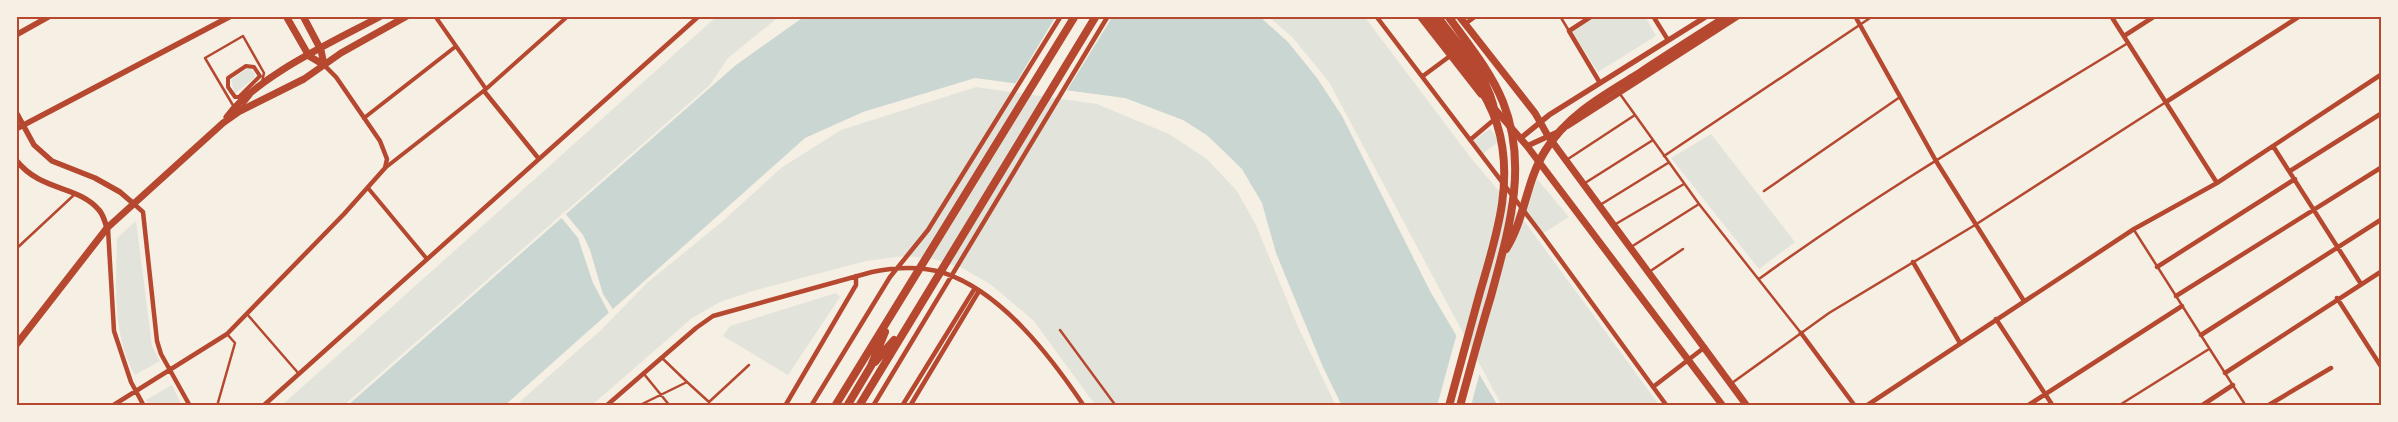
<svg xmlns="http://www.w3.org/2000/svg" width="2398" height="422" font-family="'Varela Round',sans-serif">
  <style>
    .green { fill: #e2e4dc }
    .water { fill: #c9d6d2 }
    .pier { fill: #f6efe4 }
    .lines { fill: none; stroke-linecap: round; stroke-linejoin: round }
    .service { stroke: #b5482f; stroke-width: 2.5 }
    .pedestrian { stroke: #b5482f; stroke-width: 4 }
    .minor { stroke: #b5482f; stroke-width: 4.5 }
    .tertiary { stroke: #b5482f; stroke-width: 5.5 }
    .secondary { stroke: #b5482f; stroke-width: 7 }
    .trunk { stroke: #b5482f; stroke-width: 8 }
    .neatline { fill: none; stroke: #b5482f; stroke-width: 2 }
  </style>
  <rect width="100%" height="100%" fill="#f6efe4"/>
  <path class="green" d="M717,16H797L776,19L728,58L710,85L343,406H281Z
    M1268,16H1364L1471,158L1525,222L1660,406H1502L1329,82L1293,38Z
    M1595,16H1645L1656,36L1598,72L1571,30Z
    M248,68L254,71L255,77L235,94L231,80Z
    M976,87L1097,104L1169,134L1207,159L1237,191L1256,225L1298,327L1336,406H1096L1033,320L990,284L962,268L934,259L905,256L866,261L756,290L720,302L692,318L591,406H515L601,330L648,282L724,220L781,168L841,130Z
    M1490,129L1499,141L1483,154L1473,141Z
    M1711,134L1795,242L1759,269L1671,158Z
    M1537,179L1569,217L1539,236L1524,214Z
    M136,221L152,346L160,361L135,375C112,335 116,283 117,238Z
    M836,293L840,297L788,375L723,336L730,326Z
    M172,385L182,406H150L146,400Z"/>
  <path class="water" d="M805,16H1259L1288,42L1317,78L1342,116L1430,291L1498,406H1342L1323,367L1276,253L1262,203L1242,169L1208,136L1183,120L1125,98L975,78L863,112L805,138L504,406H347L736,65Z"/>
  <path class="pier" d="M1056,16H1113L1066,92L1014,86Z
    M564,212L583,235L590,250L603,294L614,311L610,315L593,283L578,238L560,216Z
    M1457,333L1480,372L1471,406H1437Z"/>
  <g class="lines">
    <path class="service" d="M1560,16L1569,31
      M1620,94L1699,204L1801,333
      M234,107L205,58L243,36L264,73L262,82
      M242,107L251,96
      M1664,156L1873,16
      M1568,159L1635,115
      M1585,183L1653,140
      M1764,191L1900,97
      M1600,205L1668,163
      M1614,225L1684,184
      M2134,230L2246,406
      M1631,247L1699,204
      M16,249L75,194
      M1649,272L1683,249
      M1759,279C1877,193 2004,119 2128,43
      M247,314L299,374
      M1060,330L1116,406
      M661,357L687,382
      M644,374L670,406
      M1732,383L1829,313L1975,225L2166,102
      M217,406L235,343L227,334
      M638,406L687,382L709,402L749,365
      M2118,406L2209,349"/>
    <path class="pedestrian" d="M435,16L486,89
      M246,66L254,67L260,76L239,97H235L228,87V78Z
      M364,118L455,47
      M385,168L486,89L568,16
      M368,188L427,259"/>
    <path class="minor" d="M1376,16L1540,232L1667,406
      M1592,16L1569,31L1600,83
      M1653,16L1668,40
      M1855,16L1936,161L2024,301
      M2111,16L2217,183
      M1465,24L1476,16
      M2124,36L2155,16
      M1423,76L1450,56
      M484,91L539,159
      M2166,102L2300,16
      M1470,140L1496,118
      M2273,146L2361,284
      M2290,171L2382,113
      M134,204L143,212L157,341L161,354L190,406
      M108,229L114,331L131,382L144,406
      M1913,262L1960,343
      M2157,267L2295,179
      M2176,296L2382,167
      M2337,298L2382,368
      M1996,319L2053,406
      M1801,333L1855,406
      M2201,335L2382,219
      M2225,373L2382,271
      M1653,387L1705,347
      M112,406L227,334L344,214L385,168L387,159L380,141L336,77L324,65
      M263,406L699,16
      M606,406L696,328L713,316L872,272C896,267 921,266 944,273C1002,292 1051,357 1084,406
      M785,406L856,285V276
      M811,406L890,277L928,230L1061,16
      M873,406L1108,16
      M902,406L975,288
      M910,406L979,291
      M1866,406L2134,229L2217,183L2382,74
      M2027,406L2182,306
      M2201,406L2233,385
      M2267,406L2331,368"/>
    <path class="tertiary" d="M16,35L50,16
      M16,112L34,145L52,161L95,178L120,192L134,204
      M1568,126L1739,16
      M16,129L231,16
      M1521,138L1549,115L1707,16
      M1527,146L1560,131
      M16,160C41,192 78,185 99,210C103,214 105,222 107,228"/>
    <path class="secondary" d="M286,16L309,56L324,65
      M303,16L321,50L324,65
      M1420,16L1481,94
      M1459,16L1535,113L1548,136L1747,406
      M1493,107L1527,146L1723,406
      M227,117C258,75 335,41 381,16
      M16,345L107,228L223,123L240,111L304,79L341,53L407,16"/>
    <path class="trunk" d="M1427,16C1452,49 1484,84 1497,124C1515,181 1496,237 1480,292C1470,330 1459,368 1449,406
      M1437,16C1458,45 1490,77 1495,114
      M1448,16C1468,44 1490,70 1503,102C1529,167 1508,232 1491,296C1480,332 1470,369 1460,406
      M1506,249C1525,219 1526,181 1545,151C1567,115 1604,95 1638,74C1668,54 1698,35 1728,16
      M875,362L894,340
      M835,406L1075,16
      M847,406L871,366L885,332
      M859,406L1096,16"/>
  </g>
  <rect width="2398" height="422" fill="none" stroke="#f6efe4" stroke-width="35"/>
  <rect x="18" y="18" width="2362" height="386" class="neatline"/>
</svg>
